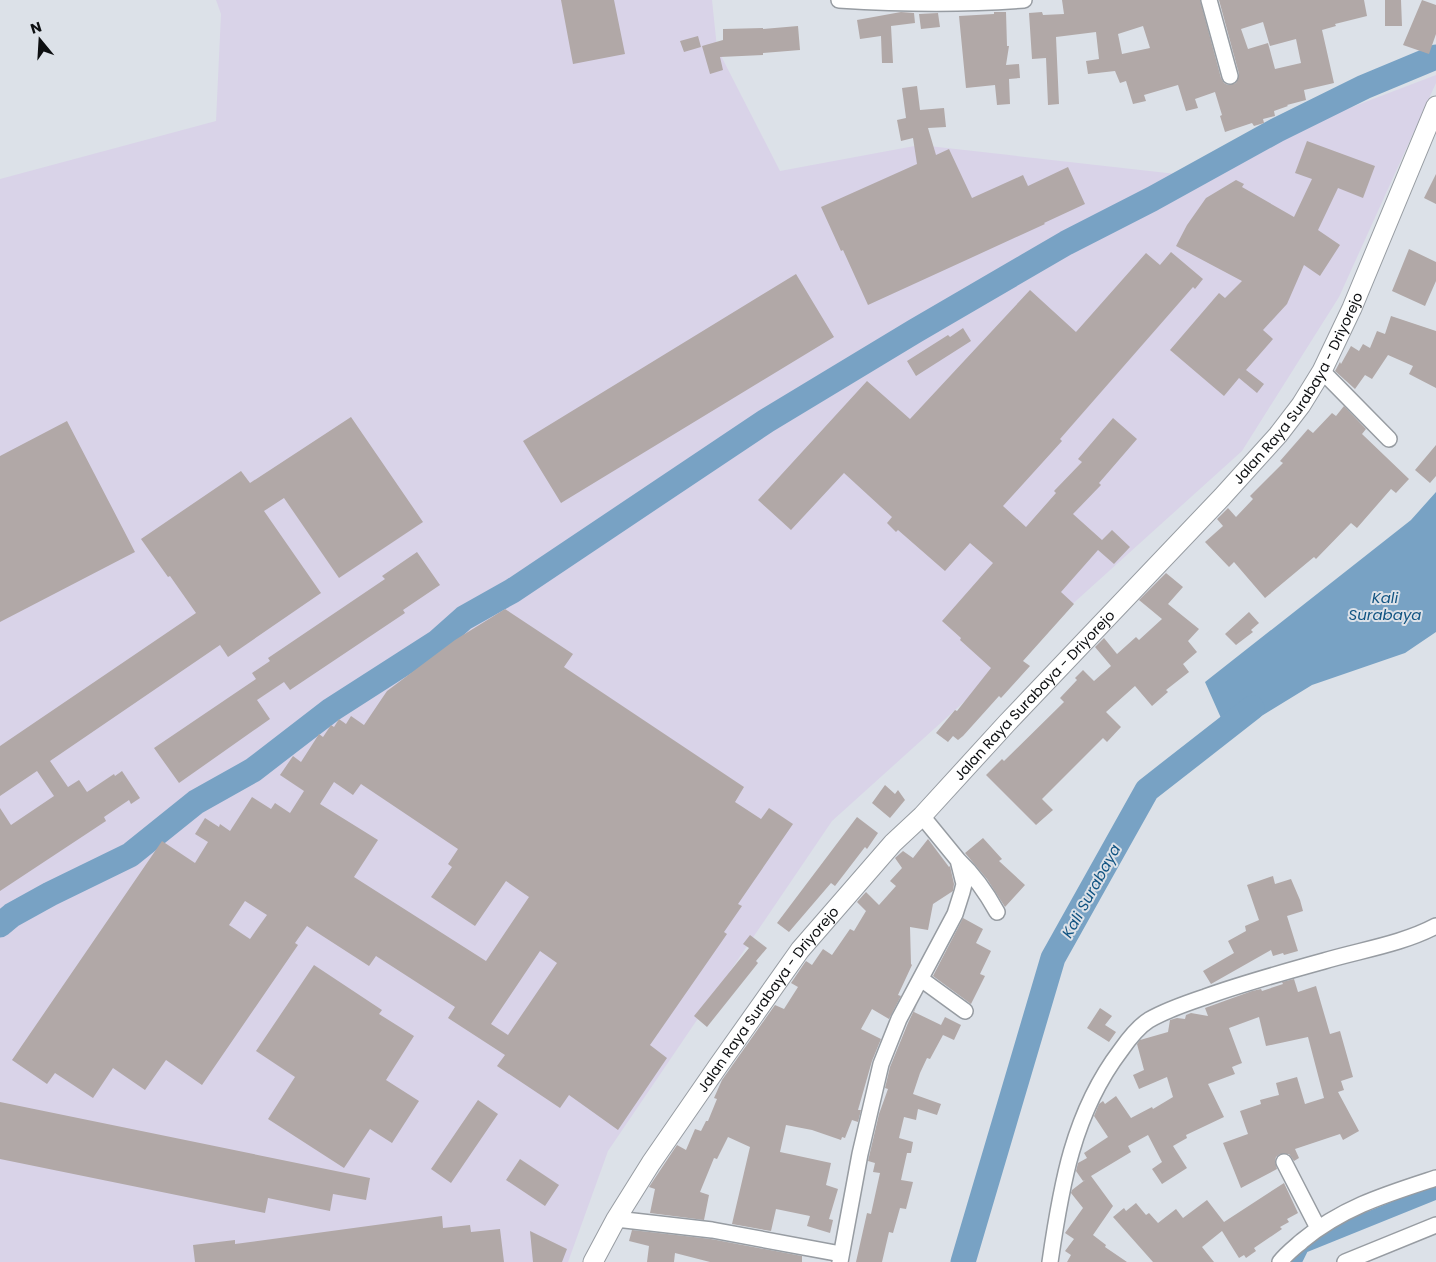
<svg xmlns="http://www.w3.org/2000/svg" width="1436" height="1262" font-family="Poppins,sans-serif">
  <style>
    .industrial { fill: #d9d3e8 }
    .water { fill: #78a2c4 }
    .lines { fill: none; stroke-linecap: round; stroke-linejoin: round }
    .canal { stroke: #78a2c4; stroke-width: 15 }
    .river { stroke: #78a2c4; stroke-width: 25 }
    .building { fill: #b1a8a7; fill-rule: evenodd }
    .minor-casing { stroke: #979ca2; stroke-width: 18 }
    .major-casing { stroke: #979ca2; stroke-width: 21 }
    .minor { stroke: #fff; stroke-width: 15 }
    .major { stroke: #fff; stroke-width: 19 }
    .labels { text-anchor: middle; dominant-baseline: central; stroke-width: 4; stroke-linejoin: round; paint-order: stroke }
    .street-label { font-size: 14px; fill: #0d0f11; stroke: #dce1e8 }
    .water-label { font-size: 15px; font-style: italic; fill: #115482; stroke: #dce1e8 }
  </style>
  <rect width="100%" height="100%" fill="#dce1e8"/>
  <path class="industrial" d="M216,0H712L717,48L780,171L920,145L1176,174L1436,75V83L1339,297L1242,451L832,821L608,1151L568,1262H0V179L216,121L221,14Z"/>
  <path class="water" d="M1436,492V632L1405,653L1312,685L1229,736L1205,682L1411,520Z"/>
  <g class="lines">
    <path class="canal" d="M1294,1262L1302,1246L1436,1192"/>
    <path class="river" d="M0,925L12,915L50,894L130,855L196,802L253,770L331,710L437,642L464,618L512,591L766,421L915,331L1066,243L1152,199L1277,130L1364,87L1436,57
      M963,1262L1053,958L1147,790L1252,708"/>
  </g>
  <path class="building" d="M561,0H614L625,54L573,64Z
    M1062,0H1200L1221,78L1224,83L1228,85L1236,83L1239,74L1219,0H1364L1367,16L1335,24L1336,26L1322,30L1334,83L1304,90L1306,100L1287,105L1288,106L1274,111L1275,116L1263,119L1264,123L1254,126L1252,123L1225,132L1220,116L1222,115L1215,92L1195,99L1198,108L1186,111L1178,85L1144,95L1146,101L1133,104L1126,81L1120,83L1115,71L1088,74L1086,61L1099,59L1096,32L1056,37L1059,104L1048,105L1046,58L1032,59L1029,13L1042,12L1043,15L1064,14ZM1263,22L1270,46L1296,39L1301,63L1275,69L1268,43L1248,49L1241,29ZM1143,26L1150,48L1122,54L1118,34Z
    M1385,0H1401L1402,26H1385Z
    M1422,0L1436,5V34L1429,54L1403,45Z
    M901,12L914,13L915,23L891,26L893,63H882L881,36L860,39L857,20Z
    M994,12H1006L1007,46H1009L1006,65L1019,64L1020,78L1009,79L1010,104L997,105L995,85L966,88L959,16L994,14Z
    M938,13L940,27L921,29L919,14Z
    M798,26L800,50L763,53V55L720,57L723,70L710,74L702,46L723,40V29L763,28V29Z
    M698,36L701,47L684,52L680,41Z
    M917,86L920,110L944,108L946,127L928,128L936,155L949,149L972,198L1023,175L1028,186L1068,167L1085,204L1044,223L1045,224L868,305L843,250L841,251L821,207L917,164L913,138L901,141L897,120L906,118L902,88Z
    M1307,141L1375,166L1363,198L1338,188L1318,230L1340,245L1320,276L1304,265L1287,304L1263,330L1273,339L1246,370L1264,384L1257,393L1239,378L1224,396L1170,350L1219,293L1225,298L1242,281L1176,246L1187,225L1206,198L1236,180L1244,184L1242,187L1294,217L1312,179L1295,173Z
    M1436,174V204L1424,198Z
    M1409,249L1436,262V281L1425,306L1392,291Z
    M1171,252L1203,279L1195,289L1193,287L1060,439L1062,441L1003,506L1026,527L1056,493L1054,491L1082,462L1078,459L1113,418L1137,439L1099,483L1101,485L1073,514L1102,540L1112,530L1130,547L1114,564L1098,550L1061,592L1074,604L1023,661L1030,666L1001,698L999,696L963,736L958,740L953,736L948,742L936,733L955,710L957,711L991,668L960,640L961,638L942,621L993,563L970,543L945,571L898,530L896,532L887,523L892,517L844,473L791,530L758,500L867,381L910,419L1030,290L1076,332L1146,253L1160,265Z
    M796,274L834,337L561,503L523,441Z
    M1391,316L1436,331V388L1409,374L1413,366L1388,355L1372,379L1365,375L1355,389L1335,371L1340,362L1341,364L1351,346L1359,351L1363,344L1370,348L1377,331L1385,334Z
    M963,328L971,341L916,376L907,361L948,335L950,337Z
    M1344,406L1366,429L1362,434L1409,479L1396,493L1391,489L1357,528L1351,523L1316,559L1314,557L1265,598L1234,562L1229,567L1205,542L1223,526L1217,519L1228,508L1236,517L1253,499L1250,496L1283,463L1280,461L1308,429L1313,433L1332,413L1336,416Z
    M351,417L423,522L339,578L284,498L264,511L321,593L228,657L220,645L50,761L68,787L79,780L87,792L114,774L115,776L122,771L140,798L131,804L129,800L104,817L106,821L0,891V808L11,825L54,796L37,771L0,796V746L196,613L170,576L168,577L141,539L241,471L250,483Z
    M67,421L135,552L0,622V456Z
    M1436,445V476L1430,483L1415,470Z
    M417,552L440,585L403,610L405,613L290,690L284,682L257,700L270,719L179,783L154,748L256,679L252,673L270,661L268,658L385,579L382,576Z
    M1166,573L1183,587L1168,604L1199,629L1188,641L1197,652L1183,664L1189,672L1166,690L1168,692L1152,706L1135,686L1106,712L1121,727L1107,742L1103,738L1042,799L1053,810L1036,825L986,775L1002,759L1004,761L1064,702L1060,698L1077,680L1075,678L1083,670L1094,681L1111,666L1095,647L1104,638L1117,654L1136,637L1139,640L1162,619L1139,600Z
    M505,609L573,654L564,667L744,787L735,802L761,819L769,808L793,824L738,904L742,906L724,932L727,934L650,1045L667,1058L618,1130L569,1095L560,1108L497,1066L505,1055L448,1018L455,1007L376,956L369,966L307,926L295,943L298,945L202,1085L166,1060L145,1090L113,1068L93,1098L55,1073L47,1084L12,1060L162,841L195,863L208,842L195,834L205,818L219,827L220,824L230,831L252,797L271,809L275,803L290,813L304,791L280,775L293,756L301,762L319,734L323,737L331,725L334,727L339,719L346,724L351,716L364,725L387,691L455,640ZM334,782L353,795L361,784L458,849L448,864L452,867L431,897L475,926L506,881L529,897L486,961L354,877L378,840L320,804ZM245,901L267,915L250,939L229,925ZM540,951L557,963L508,1035L491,1024Z
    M1249,612L1259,623L1251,630L1253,632L1236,645L1225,634Z
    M885,785L895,794L898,790L905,800L890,818L872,803Z
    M857,817L878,833L867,849L865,847L835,886L831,883L789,932L777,923Z
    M983,838L1002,859L999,861L1025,885L1005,907L987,879L965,853Z
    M928,839L949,867L950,866L954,884L953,891L933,904L928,930L910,927L911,964L912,965L898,995L901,996L889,1019L872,1009L861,1029L881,1039L872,1061L858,1110H861L858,1122L852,1120L845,1138L842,1137L841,1140L812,1130L786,1125L780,1152L831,1163L826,1185L838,1189L829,1219L833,1220L830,1233L807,1226L810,1216L776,1209L771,1231L732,1224L750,1147L728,1137L717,1159L714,1158L700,1192L709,1195L704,1220L650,1213L655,1189L649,1187L677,1145L686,1150L695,1129L701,1131L706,1121H708L717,1099L714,1098L722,1080L775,1005L784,1009L798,987L791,983L806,961L812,965L823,949L832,955L850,929L854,931L866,911L857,902L866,892L879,905L896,886L890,881L902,868L895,858L903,851L913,858Z
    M1273,876L1275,884L1291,879L1300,900L1303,911L1287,916L1298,951L1284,955L1283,953L1273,956L1271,950L1211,984L1203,971L1234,953L1228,941L1246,931L1245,926L1259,920L1247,885Z
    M963,918L983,929L976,943L991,951L980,974L985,976L971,1004L933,976Z
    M750,935L767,948L756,961L758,963L707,1027L694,1016L749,948L743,944Z
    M314,965L382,1010L379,1014L414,1036L386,1080L419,1101L392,1143L370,1129L344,1168L268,1119L295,1077L256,1051Z
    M1294,979L1298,992L1316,986L1330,1034L1340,1031L1353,1077L1341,1081L1344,1090L1338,1092L1359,1131L1343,1140L1340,1134L1295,1149L1299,1158L1294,1161L1289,1154H1280L1276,1157L1275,1161L1277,1169L1241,1188L1223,1143L1248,1134L1240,1111L1261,1104L1260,1100L1279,1095L1276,1083L1297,1077L1305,1104L1324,1098L1308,1037L1266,1046L1259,1017L1229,1028L1242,1063L1232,1067L1235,1074L1208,1084L1224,1117L1186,1135L1187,1138L1173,1146L1187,1168L1162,1184L1152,1169L1162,1162L1148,1135L1128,1146L1131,1152L1091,1176L1113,1206L1093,1235L1106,1245L1105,1247L1127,1262H1067L1071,1255L1065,1251L1074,1239L1065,1233L1083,1208L1071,1193L1072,1190L1085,1180L1083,1181L1076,1171L1078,1163L1087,1158L1084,1153L1108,1137L1094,1116L1099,1104L1103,1101L1105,1104L1116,1096L1131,1118L1152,1107L1153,1109L1173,1097L1167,1077L1139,1089L1133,1075L1144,1070L1137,1044L1140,1040L1168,1032L1170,1020L1177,1018L1185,1019L1186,1015L1191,1013L1208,1016L1205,1008L1252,991L1261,989L1262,991L1283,984L1282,982Z
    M917,1004L914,1012L941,1025L945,1017L961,1025L954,1040L943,1035L930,1059L927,1058L920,1073L913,1094L941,1104L937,1115L918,1109L916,1120L904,1117L899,1138L913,1142L911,1153H907L901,1180L913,1182L906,1209L900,1208L893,1233L889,1232L882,1262H856L867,1213L871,1214L880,1173L873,1172L875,1163L868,1161L879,1114L888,1089L885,1088L890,1067L908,1023Z
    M1100,1008L1112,1016L1105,1025L1116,1032L1109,1042L1087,1028Z
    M478,1100L498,1114L451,1183L431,1169Z
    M0,1102L370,1178L366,1200L333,1194L330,1211L268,1198L265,1213L0,1159Z
    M520,1159L559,1185L545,1206L506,1180Z
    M1284,1183L1298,1213L1287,1219L1289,1222L1280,1227L1282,1229L1254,1248L1256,1251L1246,1258L1244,1255L1239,1258L1222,1231L1202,1247L1214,1262H1153L1113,1217L1124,1208L1126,1211L1136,1203L1146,1215L1149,1213L1158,1223L1176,1209L1183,1218L1207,1200L1224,1222Z
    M442,1216L443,1228L470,1225L471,1232L500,1229L504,1262H195L193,1245L235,1240V1244Z
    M632,1230L711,1239L802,1256V1262H710L675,1253L674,1262H647L649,1246L629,1241Z
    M530,1231L567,1249L562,1262H533Z"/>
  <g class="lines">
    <defs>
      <path id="minor" d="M839,0C902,4 960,5 1024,0
        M1209,0L1230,76
        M1322,371L1389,439
        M958,860C975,876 986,892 997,912
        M921,979L965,1011
        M1284,1162L1318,1228
        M616,1219L712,1230L841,1254
        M840,1262L860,1154L881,1064L899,1019L955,914L962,892L964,884L958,860L922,816
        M1050,1262C1061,1186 1073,1113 1121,1050C1128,1040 1138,1027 1149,1020C1166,1010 1187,1003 1205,997C1244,983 1284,972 1324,961C1361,950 1402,944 1436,926
        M1280,1262C1286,1254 1294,1248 1302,1241C1343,1207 1387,1194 1436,1178
        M1345,1262L1436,1225"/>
      <g id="major">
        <path id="s1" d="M593,1262L616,1219L651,1163L718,1066L800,950L893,843L922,816L1007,723L1222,497L1278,435L1301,405L1322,371L1352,308L1436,106"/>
      </g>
    </defs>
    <use href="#minor" class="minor-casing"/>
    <use href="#major" class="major-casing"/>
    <use href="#minor" class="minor"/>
    <use href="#major" class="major"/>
  </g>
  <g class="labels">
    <g class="street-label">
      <text stroke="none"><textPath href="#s1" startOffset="1128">Jalan Raya Surabaya - Driyorejo</textPath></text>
      <text stroke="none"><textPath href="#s1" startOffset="721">Jalan Raya Surabaya - Driyorejo</textPath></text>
      <text stroke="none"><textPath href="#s1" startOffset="316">Jalan Raya Surabaya - Driyorejo</textPath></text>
    </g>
    <g class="water-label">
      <text x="1385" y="597">Kali<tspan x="1385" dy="17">Surabaya</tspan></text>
      <text transform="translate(1091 891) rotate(-61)">Kali Surabaya</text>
    </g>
  </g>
  <g transform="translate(40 40) rotate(342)" stroke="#dce1e8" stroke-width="4" paint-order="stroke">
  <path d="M0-4L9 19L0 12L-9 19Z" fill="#0d0f11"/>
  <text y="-8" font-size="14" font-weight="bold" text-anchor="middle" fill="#0d0f11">N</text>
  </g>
</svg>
